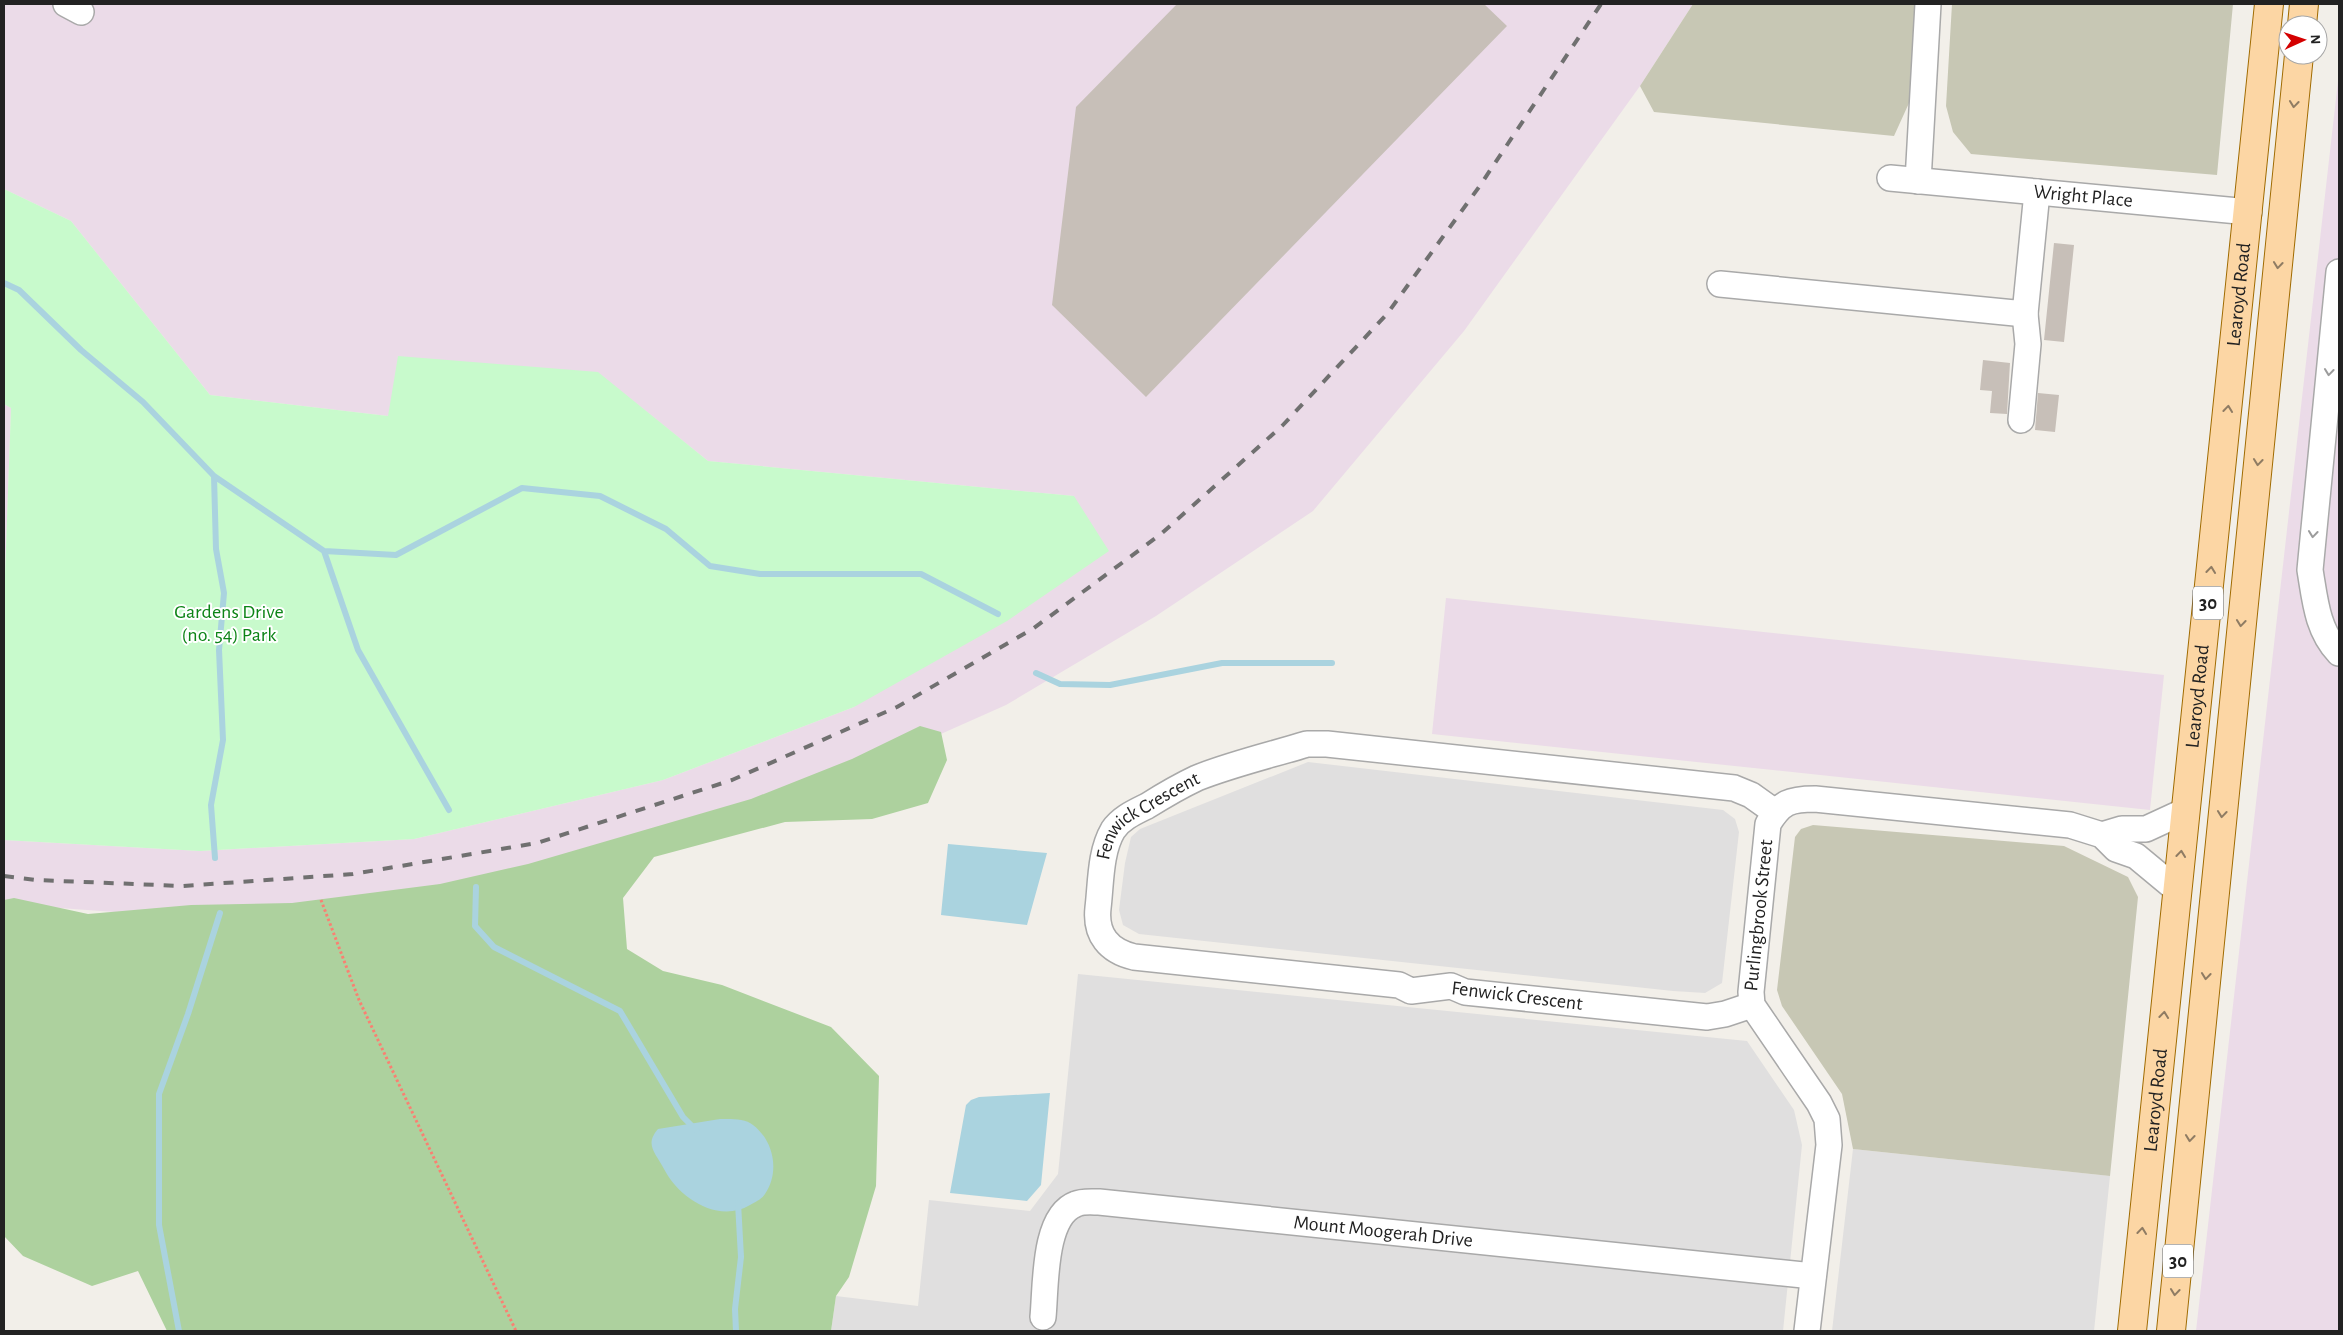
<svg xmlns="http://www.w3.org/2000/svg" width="2343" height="1335" font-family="'Alegreya Sans',sans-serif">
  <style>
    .residential { fill: #e0dfdf }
    .industrial { fill: #ebdbe8 }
    .construction { fill: #c7c7b4 }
    .forest { fill: #add19e }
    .park { fill: #c8facc }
    .water { fill: #aad3df }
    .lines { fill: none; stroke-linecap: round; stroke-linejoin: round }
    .stream { stroke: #aad3df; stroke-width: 6 }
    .building { fill: #c7bfb8 }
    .minor-casing { stroke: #a9a9a9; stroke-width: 28 }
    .major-casing { stroke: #a06b00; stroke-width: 30 }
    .path { stroke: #fa8072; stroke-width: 3; stroke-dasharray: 2.5 2.5; stroke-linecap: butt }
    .minor { stroke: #fff; stroke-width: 25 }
    .major { stroke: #fcd6a4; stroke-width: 28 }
    .rail { stroke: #707070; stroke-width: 4; stroke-dasharray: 10 10; stroke-linecap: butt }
    .oneway { stroke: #8f7c63 }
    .oneway2 { stroke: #9c9c9c }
    .labels { text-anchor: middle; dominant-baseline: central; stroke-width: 4; stroke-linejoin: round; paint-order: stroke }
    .shield { fill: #fff; stroke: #646464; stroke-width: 1 }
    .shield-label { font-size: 19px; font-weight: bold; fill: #222 }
    .street-label { font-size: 20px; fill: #222; stroke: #fff }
    .park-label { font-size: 20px; fill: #0c8416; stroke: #fff }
  </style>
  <rect width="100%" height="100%" fill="#f2efe9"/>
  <path class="residential" d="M1308,762L1723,810L1735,819L1739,832L1722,983L1705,993L1673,991L1139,934L1123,925L1119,910L1125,863L1131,837L1140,829Z
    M1078,974L1747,1041L1794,1110L1802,1145L1783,1331H831L836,1296L918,1306L929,1200L1030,1211L1058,1174Z
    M1853,1149L2110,1176L2094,1331H1832Z"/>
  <path class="industrial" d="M4,4H1693L1640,86L1464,331L1313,511L1156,616L1006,705L851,774L409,910L184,917L4,904V840L200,851L414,839L663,780L854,707L1074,496L708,461L597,372L388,416L210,395L71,221L4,189Z
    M2339,72V1331H2196Z
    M4,404L11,408L4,603Z
    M1446,598L2164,675L2150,810L1432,734Z"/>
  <path class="construction" d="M1693,4H1916L1909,103L1894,136L1654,112L1640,86Z
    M1952,4H2233L2217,175L1971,154L1953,132L1946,106Z
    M1813,825L2064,846L2128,877L2138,897L2110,1176L1853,1149L1842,1094L1782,1006L1777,990L1795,837L1801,829Z"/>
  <path class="forest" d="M920,726L941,732L947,760L928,803L872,819L785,822L654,857L623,898L627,949L663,971L722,985L831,1027L879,1076L876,1186L849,1277L836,1296L831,1331H167L138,1271L92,1286L23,1256L4,1236V900L14,898L88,914L191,905L292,903L440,884L528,864L751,799L852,759Z"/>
  <path class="park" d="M4,189L71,221L210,395L388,416L398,356L598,372L708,461L1074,496L1109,551L1007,621L854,707L663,780L414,839L200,851L4,840V603L11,408L4,404Z"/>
  <path class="water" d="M948,844L1047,853L1027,925L941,915Z
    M1050,1093L1041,1185L1027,1201L950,1193L966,1105L971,1100L979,1097Z
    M720,1119C730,1119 745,1118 753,1125C774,1141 780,1172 765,1194C762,1199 755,1202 750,1205C718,1224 679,1198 664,1169C656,1153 644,1145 658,1129Z"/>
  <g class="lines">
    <path class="stream" d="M4,283L19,290L81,350L143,402L214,476L324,551L358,650L449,810
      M214,476L216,549L224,593L219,650L223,740L211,805L215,858
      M324,551L396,555L522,488L600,496L666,529L710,566L760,574H921L998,614
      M1036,673L1060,684L1110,685L1222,663H1332
      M476,887L475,926L494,947L620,1011L683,1117L696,1130
      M179,1331L159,1225V1094L188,1014L220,913
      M736,1331L735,1309L741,1257L738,1203"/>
  </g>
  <path class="building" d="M1177,4H1484L1507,26L1146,397L1052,305L1076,107Z
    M2054,243L2074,245L2064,342L2044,340Z
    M1983,360L2010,363L2007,414L1990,413L1992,391L1980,390Z
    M2038,393L2059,395L2055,432L2035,430Z"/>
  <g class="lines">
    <defs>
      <g id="minor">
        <path d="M66,4L81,12"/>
        <path id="s1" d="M1890,178L2249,212"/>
        <path d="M1918,181L1928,4"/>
        <path d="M2339,272L2310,570C2315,600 2317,630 2339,653"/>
        <path d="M1720,284L2025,314L2037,192"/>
        <path d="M2021,420L2028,344L2025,314"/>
        <path d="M2102,835L2122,829H2146L2185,811"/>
        <path id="s2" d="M1752,1005L1725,1014L1707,1017L1465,992L1451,986L1411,991L1399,985L1134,957C1109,951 1095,935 1098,908C1101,883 1100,852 1113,830C1121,818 1135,812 1147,806C1163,796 1180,786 1197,778C1232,764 1271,755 1307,744H1327L1734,788L1751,795L1775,812"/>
        <path id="s3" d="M1043,1317C1046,1287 1043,1216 1076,1204C1082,1201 1092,1202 1099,1202L1813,1276"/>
        <path id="s4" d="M1807,1331L1829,1145L1827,1119L1819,1103L1752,1005L1751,992L1768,824C1781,802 1790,799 1815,799L2070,825L2102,835L2116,849L2136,856L2177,890"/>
      </g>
      <g id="major">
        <path d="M2302,25L2304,4"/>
        <path id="s5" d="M2132,1331L2269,4"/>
        <path d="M2171,1331L2299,55"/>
      </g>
    </defs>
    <use href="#minor" class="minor-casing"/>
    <use href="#major" class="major-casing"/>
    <path class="path" d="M321,900L359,1000L516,1331"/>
    <use href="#minor" class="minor"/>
    <use href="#major" class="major"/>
    <path class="rail" d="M4,876L36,880L182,886L353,874L537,843L732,780L897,707L1034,628L1161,534L1282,426L1387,314L1479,187L1601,4"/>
  </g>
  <defs><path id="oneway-chevron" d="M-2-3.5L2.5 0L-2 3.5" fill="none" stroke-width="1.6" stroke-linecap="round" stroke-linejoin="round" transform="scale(1.25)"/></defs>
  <g class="oneway">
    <use href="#oneway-chevron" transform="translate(2294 104) rotate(96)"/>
    <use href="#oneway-chevron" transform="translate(2278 265) rotate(96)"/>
    <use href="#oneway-chevron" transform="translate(2228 409) rotate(-84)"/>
    <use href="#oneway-chevron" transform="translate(2258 462) rotate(96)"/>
    <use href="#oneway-chevron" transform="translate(2211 570) rotate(-84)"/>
    <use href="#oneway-chevron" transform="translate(2241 623) rotate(96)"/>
    <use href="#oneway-chevron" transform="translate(2222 814) rotate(96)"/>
    <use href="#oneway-chevron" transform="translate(2181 854) rotate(-84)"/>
    <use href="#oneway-chevron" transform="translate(2206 976) rotate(96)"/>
    <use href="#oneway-chevron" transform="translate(2164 1015) rotate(-84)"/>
    <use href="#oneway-chevron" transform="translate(2190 1138) rotate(96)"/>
    <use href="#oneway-chevron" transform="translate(2142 1231) rotate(-84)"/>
    <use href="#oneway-chevron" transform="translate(2175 1292) rotate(96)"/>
  </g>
  <g class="oneway2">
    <use href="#oneway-chevron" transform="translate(2329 372) rotate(96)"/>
    <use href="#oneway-chevron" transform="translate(2313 534) rotate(96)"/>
  </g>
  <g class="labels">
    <g class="shield">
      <rect x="2193" y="586.5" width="30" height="33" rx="4"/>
      <rect x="2163" y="1244.5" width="30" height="33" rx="4"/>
    </g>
    <g class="shield-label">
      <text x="2208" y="603">30</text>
      <text x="2178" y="1261">30</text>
    </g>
    <g class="street-label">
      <text stroke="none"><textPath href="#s1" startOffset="194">Wright Place</textPath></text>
      <text stroke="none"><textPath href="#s5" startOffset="1042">Learoyd Road</textPath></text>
      <text stroke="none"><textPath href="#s5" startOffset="638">Learoyd Road</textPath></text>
      <text stroke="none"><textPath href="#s2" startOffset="808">Fenwick Crescent</textPath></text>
      <text stroke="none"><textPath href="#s4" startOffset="440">Purlingbrook Street</textPath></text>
      <text transform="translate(1517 996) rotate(7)">Fenwick Crescent</text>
      <text stroke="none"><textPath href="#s5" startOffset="232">Learoyd Road</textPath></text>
      <text stroke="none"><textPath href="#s3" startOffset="432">Mount Moogerah Drive</textPath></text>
    </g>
    <g class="park-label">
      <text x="229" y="612">Gardens Drive<tspan x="229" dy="23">(no. 54) Park</tspan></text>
    </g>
  </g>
  <rect width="2343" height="1335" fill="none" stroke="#222222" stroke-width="10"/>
  <g transform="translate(2303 40) rotate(87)"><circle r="24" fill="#ffffff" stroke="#a7a7a7"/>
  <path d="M0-4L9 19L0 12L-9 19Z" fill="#d40000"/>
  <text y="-8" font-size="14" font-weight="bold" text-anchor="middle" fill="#222222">N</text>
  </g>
</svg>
